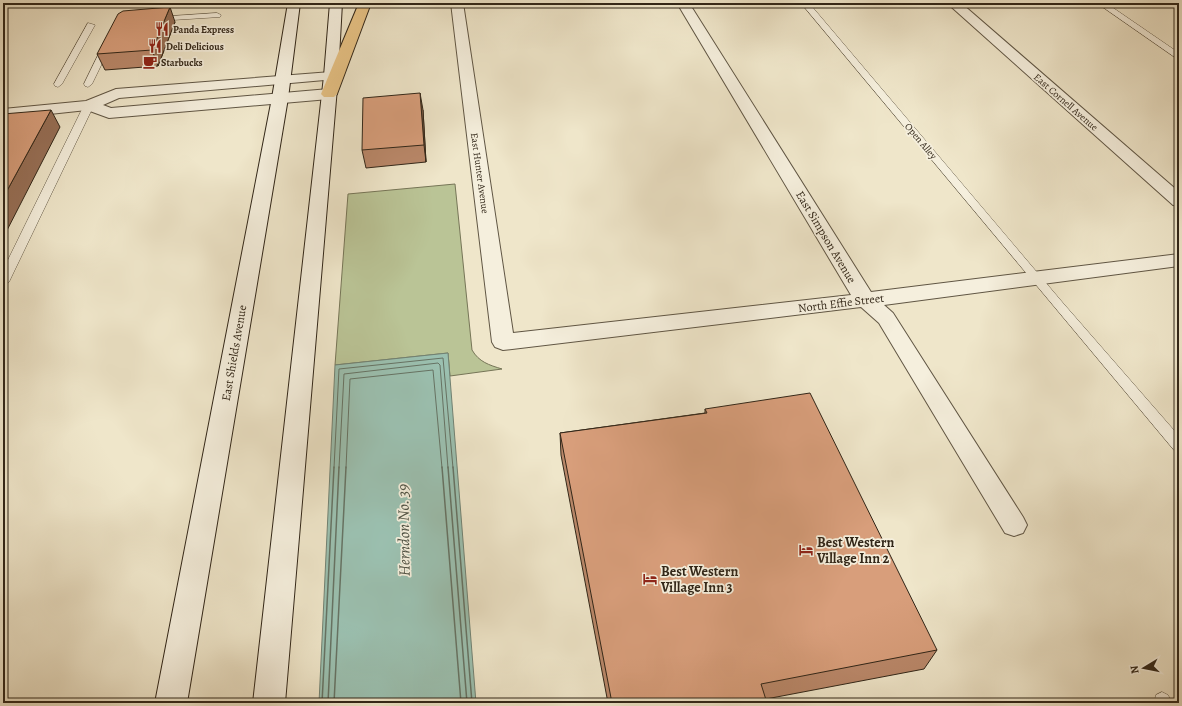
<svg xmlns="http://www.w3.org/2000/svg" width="1182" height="706" font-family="Alegreya,serif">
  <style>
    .green { fill: #bac496; stroke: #767557 }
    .water { fill: #9bc0b0; stroke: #718273 }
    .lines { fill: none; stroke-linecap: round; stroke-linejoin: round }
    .shore-far1 { stroke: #667364; stroke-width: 1 }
    .shore { stroke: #667364; stroke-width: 1.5 }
    .service-casing { stroke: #605644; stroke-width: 1 }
    .minor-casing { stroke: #605644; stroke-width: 2 }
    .secondary-casing { stroke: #312618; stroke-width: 2 }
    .motorway-casing { stroke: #312618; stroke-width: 2 }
    .service { fill: #f5efdd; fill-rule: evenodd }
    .minor { fill: #f5efdd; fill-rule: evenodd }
    .secondary { fill: #f5efdd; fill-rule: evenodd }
    .motorway { fill: #e8c385; fill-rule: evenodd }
    .wall { fill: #ba886a; stroke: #312618 }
    .shaded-wall { fill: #976f56; stroke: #312618 }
    .building { fill: #d89e7b; stroke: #312618 }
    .labels { text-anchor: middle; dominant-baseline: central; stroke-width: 3.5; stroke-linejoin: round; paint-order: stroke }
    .far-poi-label { font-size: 10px; font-weight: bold; fill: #312618; stroke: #f5efdd; text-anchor: start }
    .far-street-label { font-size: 10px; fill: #312618; stroke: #f5efdd }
    .street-label { font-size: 12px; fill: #312618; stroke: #f5efdd }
    .near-poi-label { font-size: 14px; font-weight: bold; fill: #312618; stroke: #f5efdd; text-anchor: start }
    .near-water-label { font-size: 16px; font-style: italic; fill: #515446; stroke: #f5efdd }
  </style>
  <rect width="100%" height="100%" fill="#efe6ca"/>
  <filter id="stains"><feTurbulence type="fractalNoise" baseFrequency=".005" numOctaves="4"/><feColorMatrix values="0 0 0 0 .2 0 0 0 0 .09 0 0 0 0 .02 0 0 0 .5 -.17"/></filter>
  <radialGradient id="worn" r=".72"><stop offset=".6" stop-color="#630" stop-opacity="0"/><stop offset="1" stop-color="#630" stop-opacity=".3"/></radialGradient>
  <path class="green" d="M455,184L472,350C479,362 489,365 502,369L450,376L448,353L335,365L348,194Z"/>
  <path class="water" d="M448,353L476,703H319L335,365Z"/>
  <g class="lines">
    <path class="shore-far1" d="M334,468L339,369L443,358L453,468
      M339,468L344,374L438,363L440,365L448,468
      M346,468L350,379L433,370L442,468"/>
    <path class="shore" d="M442,467L461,703
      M448,467L467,703
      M453,467L472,703
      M322,703L334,467
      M328,703L339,467
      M334,703L346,467"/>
    <defs>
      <path id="service" d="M801,3H809L1063,303L1179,436V452L1174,450Z
        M1097,3H1106L1179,53V60Z
        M217,13L221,15L220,17L157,21L153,19L157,17Z
        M88,23L95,25L62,84L58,87L55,86L54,84Z
        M105,41H108L112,43L92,84L88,87L85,86L84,84Z
        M89,102L94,105L9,282L3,286V270L84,105Z
        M1162,692L1168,695L1172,703H1154L1156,695Z"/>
      <path id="minor" d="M451,3H463L513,333L851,295L677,3H689L871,292L1179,254V266L884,305L893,313L1023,517L1027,525L1023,533L1014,536L1005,533L879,323L861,307L503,350L495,347L492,342Z
        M947,3H961L1179,192V206L1173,205Z
        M331,72L336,73L338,76L336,79L119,98L103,105L111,108L329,89L334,91L337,94L334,97L329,99L109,118L87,110L3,119V109L86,101L116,89Z"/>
      <path id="secondary" d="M288,3H300L288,98L187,703H155L272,98Z
        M330,3H342L338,76L285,703H253L324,76Z"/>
      <path id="motorway" d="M359,3H371L337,94L334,97H324L321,94Z"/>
    </defs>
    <use href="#service" class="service-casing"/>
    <use href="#minor" class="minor-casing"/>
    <use href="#secondary" class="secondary-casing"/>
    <use href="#motorway" class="motorway-casing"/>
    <use href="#service" class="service"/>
    <use href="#minor" class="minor"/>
    <use href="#secondary" class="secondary"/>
    <use href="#motorway" class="motorway"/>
  </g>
  <path class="wall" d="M175,22L158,66L105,70L97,54Z
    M423,110L426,162L366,168L362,150Z
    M705,409L937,650L924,669L766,699L767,703H608L561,455L560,433L705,413Z"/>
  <path class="shaded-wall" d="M170,7L175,22L158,66L152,50Z
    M420,93L423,110L426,162L424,145Z
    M51,110L60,127L3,238V198Z"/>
  <path class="building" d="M170,7L152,50L97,54L118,14L123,11Z
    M420,93L424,145L362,150L363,98Z
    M51,110L3,198V114Z
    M810,393L937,650L761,684L767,703H612L560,433L707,413L705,409Z"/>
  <defs>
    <symbol id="restaurant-bare" viewBox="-9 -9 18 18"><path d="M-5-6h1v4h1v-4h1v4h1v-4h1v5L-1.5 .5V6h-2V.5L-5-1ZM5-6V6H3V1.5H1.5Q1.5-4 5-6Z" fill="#8f2418" stroke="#f5efdd" stroke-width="2.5" paint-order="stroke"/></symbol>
    <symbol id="cafe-bare" viewBox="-9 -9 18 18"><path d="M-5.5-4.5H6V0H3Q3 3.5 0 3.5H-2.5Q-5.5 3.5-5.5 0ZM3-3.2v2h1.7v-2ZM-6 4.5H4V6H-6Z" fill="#8f2418" stroke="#f5efdd" stroke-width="2.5" paint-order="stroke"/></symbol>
    <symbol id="hotel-bare" viewBox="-9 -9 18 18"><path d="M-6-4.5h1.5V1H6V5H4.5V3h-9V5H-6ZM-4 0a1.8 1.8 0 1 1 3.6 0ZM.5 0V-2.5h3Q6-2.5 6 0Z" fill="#8f2418" stroke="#f5efdd" stroke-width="2.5" paint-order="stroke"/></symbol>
  </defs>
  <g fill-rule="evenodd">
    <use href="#restaurant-bare" x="152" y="19" width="20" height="20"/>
    <use href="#restaurant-bare" x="145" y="36" width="20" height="20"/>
    <use href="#cafe-bare" x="140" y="52" width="20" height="20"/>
    <use href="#hotel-bare" x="796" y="540" width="20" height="20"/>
    <use href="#hotel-bare" x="640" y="569" width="20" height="20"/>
  </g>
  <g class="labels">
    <g class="far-poi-label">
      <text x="173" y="29">Panda Express</text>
      <text x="166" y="46">Deli Delicious</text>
      <text x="161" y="62">Starbucks</text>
    </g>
    <g class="far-street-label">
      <text transform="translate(1066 102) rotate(41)">East Cornell Avenue</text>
      <text transform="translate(921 141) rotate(50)">Open Alley</text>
      <text transform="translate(480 173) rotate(82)">East Hunter Avenue</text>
    </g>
    <g class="street-label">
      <text transform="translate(826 237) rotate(59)">East Simpson Avenue</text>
      <text transform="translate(841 303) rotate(-7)">North Effie Street</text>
      <text transform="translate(234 353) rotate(-80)">East Shields Avenue</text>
    </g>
    <g class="near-poi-label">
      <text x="817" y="542">Best Western<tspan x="817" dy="16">Village Inn 2</tspan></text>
      <text x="661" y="571">Best Western<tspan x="661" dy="16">Village Inn 3</tspan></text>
    </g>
    <g class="near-water-label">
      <text transform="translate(404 530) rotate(-91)">Herndon No. 39</text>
    </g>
  </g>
  <rect width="1182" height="706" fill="none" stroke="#efe6ca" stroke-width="16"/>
  <rect x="4" y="4" width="1174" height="698" fill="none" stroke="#312618" stroke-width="2"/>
  <rect x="8" y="8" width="1166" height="690" fill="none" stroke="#312618"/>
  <g transform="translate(1144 668) rotate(260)" stroke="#f5efdd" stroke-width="3" paint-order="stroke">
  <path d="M0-3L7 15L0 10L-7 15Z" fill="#312618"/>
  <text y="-6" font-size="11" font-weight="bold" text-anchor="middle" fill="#312618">N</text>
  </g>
  <rect width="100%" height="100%" filter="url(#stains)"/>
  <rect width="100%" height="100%" fill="url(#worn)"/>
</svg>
